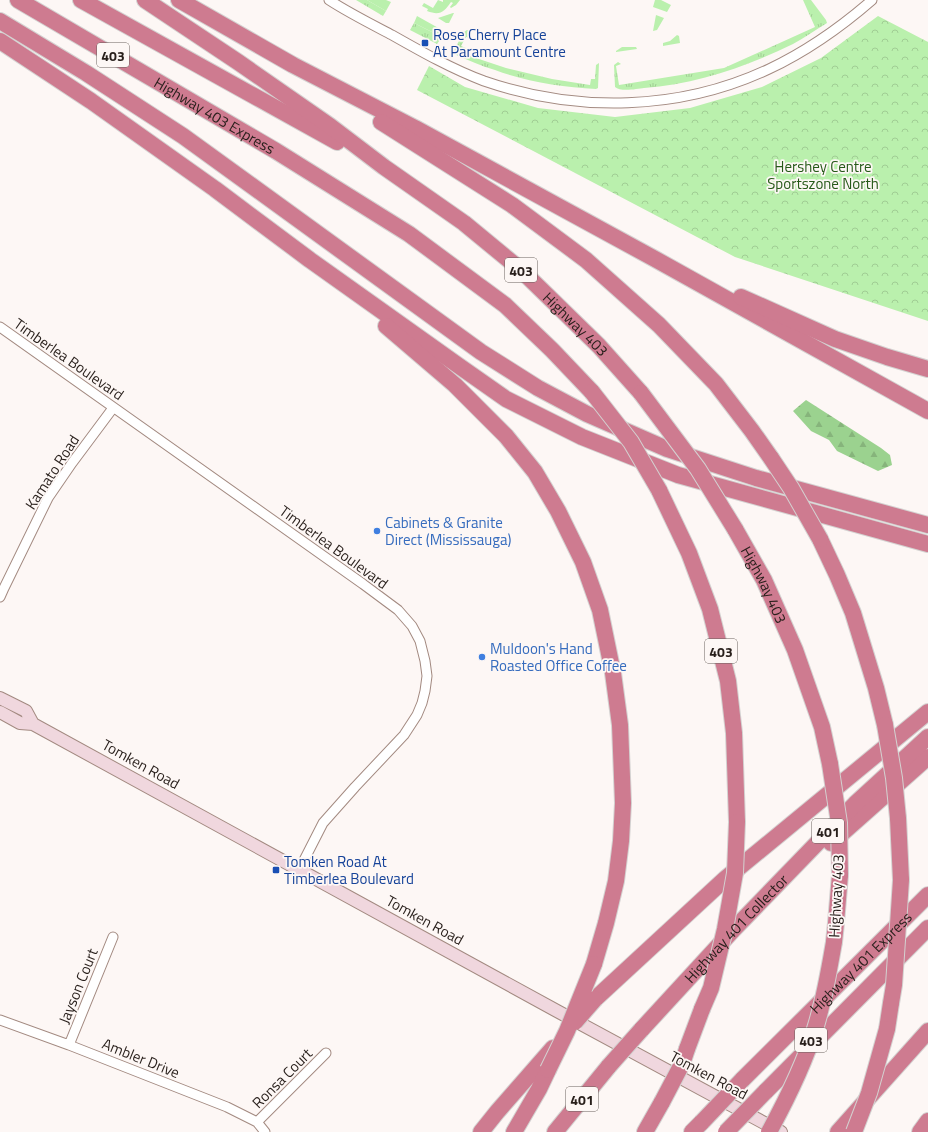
<svg xmlns="http://www.w3.org/2000/svg" width="928" height="1132" font-family="'Titillium Web',sans-serif">
  <style>
    .grass { fill: url(#grass-tufts) }
    .forest { fill: url(#forest-firs) }
    .park { fill: url(#park-crowns) }
    .garden { fill: #baf0ad }
    .lines { fill: none; stroke-linecap: round; stroke-linejoin: round }
    .street-casing { stroke: #a38a81; stroke-width: 11 }
    .secondary-casing { stroke: #a38a81; stroke-width: 14 }
    .highway-casing { stroke: #d4d2d1; stroke-width: 18 }
    .street { stroke: #fff; stroke-width: 9 }
    .secondary { stroke: #f0d7de; stroke-width: 12 }
    .highway { stroke: #ce7b90; stroke-width: 16 }
    .highway-bridge-casing { stroke: #d4d2d1; stroke-width: 18; stroke-linecap: butt }
    .highway-bridge { stroke: #ce7b90; stroke-width: 16 }
    .transit-dot { fill: #1a4fb4; stroke: #fdf7f5; stroke-width: 1.5 }
    .shop-dot { fill: #3f7fe0; stroke: #fdf7f5; stroke-width: 1.5 }
    .labels { text-anchor: middle; dominant-baseline: central; stroke-width: 3.5; stroke-linejoin: round; paint-order: stroke }
    .shield { fill: #fdf7f5; stroke: #68605c; stroke-width: 1 }
    .shield-label { font-size: 14px; font-weight: bold; fill: #281f1b }
    .transit-label { font-size: 15px; fill: #164399; stroke: #fdf7f5; text-anchor: start }
    .street-label { font-size: 15px; fill: #281f1b; stroke: #fdf7f5 }
    .park-label { font-size: 15px; fill: #265918; stroke: #fdf7f5 }
    .shop-label { font-size: 15px; fill: #366cbe; stroke: #fdf7f5; text-anchor: start }
  </style>
  <defs>
    <pattern id="grass-tufts" width="24" height="20" patternUnits="userSpaceOnUse"><rect width="24" height="20" fill="#baf0ad"/><path d="M3 7l-1-3M5 7V3M7 7l1-3M15 17l-1-3M17 17v-4M19 17l1-3" fill="none" stroke="#a0cd94"/></pattern>
    <pattern id="forest-firs" width="22" height="20" patternUnits="userSpaceOnUse"><rect width="22" height="20" fill="#9bd28f"/><path d="M5 1l3.5 6h-7zM16 11l3.5 6h-7z" fill="#86b47b"/></pattern>
    <pattern id="park-crowns" width="20" height="18" patternUnits="userSpaceOnUse"><rect width="20" height="18" fill="#baf0ad"/><path d="M2 6a3 3 0 1 1 6 0M12 15a3 3 0 1 1 6 0" fill="none" stroke="#a0cd94"/></pattern>
  </defs>
  <rect width="100%" height="100%" fill="#fdf7f5"/>
  <path class="grass" d="M356,0H367L386,11L383,16Z
    M803,0H811L826,20L827,23C815,30 804,38 793,44C746,67 696,84 644,88C637,89 620,92 615,87L614,65L618,62L621,64L616,66L619,85L724,68L815,27Z
    M414,23L442,37L437,44L410,30Z
    M467,30H469L472,32L470,38L466,37L461,46L468,49L467,55L506,68L552,79L590,85L591,79H595L596,65L599,63L598,88L596,89C562,87 527,82 495,70C481,66 468,60 454,54V50L464,32Z"/>
  <path class="forest" d="M806,400L881,448L890,455L892,465L878,471L837,451L829,440L811,431L793,411Z"/>
  <path class="park" d="M878,16L928,42V321L735,257L417,90L429,66L465,87L538,108L615,117L690,108L762,87L821,58Z"/>
  <path class="garden" d="M367,0H386L391,2L386,11Z
    M438,0L443,2V0H460L456,5L451,8L450,7L453,3L451,2C444,12 440,16 427,11L428,9L422,6L424,3L433,8Z
    M655,0H661L671,5L667,12L653,7Z
    M453,13H454L449,23H446L438,18Z
    M656,15L664,18L657,30L653,31Z
    M417,16L442,30L443,33L442,37L414,23Z
    M677,35L679,36L680,43L663,46V43L670,41Z
    M622,47H636L637,49L616,52V51Z"/>
  <g class="lines">
    <defs>
      <path id="street" d="M329,0C349,13 371,24 392,35C422,52 452,69 484,81C577,113 680,111 769,69C807,51 841,27 872,0
        M0,327L363,584L398,610L412,626L420,641L425,661L427,676L425,691L422,703L417,715L404,735L355,787L323,823L299,870
        M0,597L4,588L48,498L72,463L113,408
        M0,1020L69,1045L227,1107L257,1122L265,1132
        M69,1045L113,937
        M257,1122L326,1053"/>
      <path id="secondary" d="M0,698L26,711L33,724
        M0,712L20,723L33,724L557,1011L781,1132"/>
      <g id="highway">
        <path id="s1" d="M18,0L276,151L409,234L505,305L552,350L592,392"/>
        <path d="M81,0L337,142"/>
        <path id="s2" d="M145,0L238,62L330,126L384,167L464,223L521,270L599,346L641,393"/>
        <path d="M179,0L293,65L415,128L655,259L928,411"/>
        <path d="M0,21L86,73L183,136L481,352L538,388L587,414L667,449L756,478L928,525"/>
        <path d="M0,41L91,101L215,189L310,260L459,366L506,399L582,437L678,475L928,544"/>
        <path d="M381,122L512,205L586,260L659,325L716,384L752,431L771,458"/>
        <path d="M741,297L835,339L887,357L928,369"/>
        <path d="M386,326L455,385L506,436L535,472L558,511L583,562L600,610L613,673L620,725L623,803L621,841L616,881L606,923L594,964"/>
        <path d="M659,490L689,553L710,609L728,681L734,733L737,822"/>
        <path id="s3" d="M735,529L764,580L795,650L822,727L830,764"/>
        <path d="M820,539L837,575L853,613L876,688L885,725"/>
        <path d="M898,818L901,880"/>
        <path d="M831,843L928,757"/>
        <path d="M834,942L836,923L840,875"/>
        <path d="M595,999L725,879L928,712"/>
        <path d="M887,1029L891,1003"/>
        <path id="s4" d="M641,1030L733,930L855,804L928,737"/>
        <path d="M687,1049L702,1009"/>
        <path id="s5" d="M742,1080L928,895"/>
        <path d="M765,1092L928,928"/>
        <path d="M481,1132L497,1112L553,1048"/>
        <path d="M514,1132L539,1089L548,1070"/>
        <path d="M555,1132L609,1066"/>
        <path d="M645,1132L662,1102"/>
        <path d="M692,1132L702,1122"/>
        <path d="M838,1132L928,1031"/>
        <path d="M920,1132L928,1121"/>
      </g>
    </defs>
    <use href="#street" class="street-casing"/>
    <use href="#secondary" class="secondary-casing"/>
    <use href="#highway" class="highway-casing"/>
    <use href="#street" class="street"/>
    <use href="#secondary" class="secondary"/>
    <use href="#highway" class="highway"/>
    <defs>
      <path id="highway-bridge" d="M592,392L631,442L659,490
        M641,393L698,469L735,529
        M771,458L791,488L820,539
        M885,725L894,778L898,818
        M830,764L839,823L840,875
        M891,1003L894,985L901,880
        M702,1009L711,988L725,929L735,873L737,822
        M575,1022L595,999
        M609,1066L641,1030
        M548,1070L567,1031L594,964
        M662,1102L682,1064L687,1049
        M702,1122L742,1080
        M726,1132L765,1092
        M769,1132C787,1099 804,1065 815,1029C824,1001 829,971 834,942
        M854,1132L869,1093L887,1029"/>
    </defs>
    <use href="#highway-bridge" class="highway-bridge-casing"/>
    <use href="#highway-bridge" class="highway-bridge"/>
  </g>
  <g class="transit-dot">
    <rect x="421" y="39" width="8" height="8" rx="2"/>
    <rect x="272" y="866" width="8" height="8" rx="2"/>
  </g>
  <g class="shop-dot">
    <circle cx="377" cy="531" r="4"/>
    <circle cx="482" cy="657" r="4"/>
  </g>
  <g class="labels">
    <g class="shield">
      <rect x="97" y="43" width="32" height="24" rx="3"/>
      <rect x="505" y="258" width="32" height="24" rx="3"/>
      <rect x="705" y="639" width="32" height="24" rx="3"/>
      <rect x="812" y="819" width="32" height="24" rx="3"/>
      <rect x="795" y="1028" width="32" height="24" rx="3"/>
      <rect x="566" y="1087" width="32" height="24" rx="3"/>
    </g>
    <g class="shield-label">
      <text x="113" y="55">403</text>
      <text x="521" y="270">403</text>
      <text x="721" y="651">403</text>
      <text x="828" y="831">401</text>
      <text x="811" y="1040">403</text>
      <text x="582" y="1099">401</text>
    </g>
    <g class="transit-label">
      <text x="433" y="34">Rose Cherry Place<tspan x="433" dy="17">At Paramount Centre</tspan></text>
      <text x="284" y="861">Tomken Road At<tspan x="284" dy="17">Timberlea Boulevard</tspan></text>
    </g>
    <g class="street-label">
      <text stroke="none"><textPath href="#s1" startOffset="228">Highway 403 Express</textPath></text>
      <text stroke="none"><textPath href="#s2" startOffset="540">Highway 403</textPath></text>
      <text transform="translate(69 359) rotate(35)">Timberlea Boulevard</text>
      <text transform="translate(52 472) rotate(-57)">Kamato Road</text>
      <text transform="translate(334 547) rotate(36)">Timberlea Boulevard</text>
      <text stroke="none"><textPath href="#s3" startOffset="63">Highway 403</textPath></text>
      <text transform="translate(141 764) rotate(29)">Tomken Road</text>
      <text transform="translate(836 896) rotate(-87)">Highway 403</text>
      <text transform="translate(425 920) rotate(29)">Tomken Road</text>
      <text stroke="none"><textPath href="#s4" startOffset="139">Highway 401 Collector</textPath></text>
      <text stroke="none"><textPath href="#s5" startOffset="167">Highway 401 Express</textPath></text>
      <text transform="translate(78 986) rotate(-68)">Jayson Court</text>
      <text transform="translate(141 1058) rotate(22)">Ambler Drive</text>
      <text transform="translate(709 1075) rotate(28)">Tomken Road</text>
      <text transform="translate(282 1078) rotate(-45)">Ronsa Court</text>
    </g>
    <g class="park-label">
      <text x="823" y="166">Hershey Centre<tspan x="823" dy="17">Sportszone North</tspan></text>
    </g>
    <g class="shop-label">
      <text x="385" y="522">Cabinets &amp; Granite<tspan x="385" dy="17">Direct (Mississauga)</tspan></text>
      <text x="490" y="648">Muldoon's Hand<tspan x="490" dy="17">Roasted Office Coffee</tspan></text>
    </g>
  </g>
</svg>
